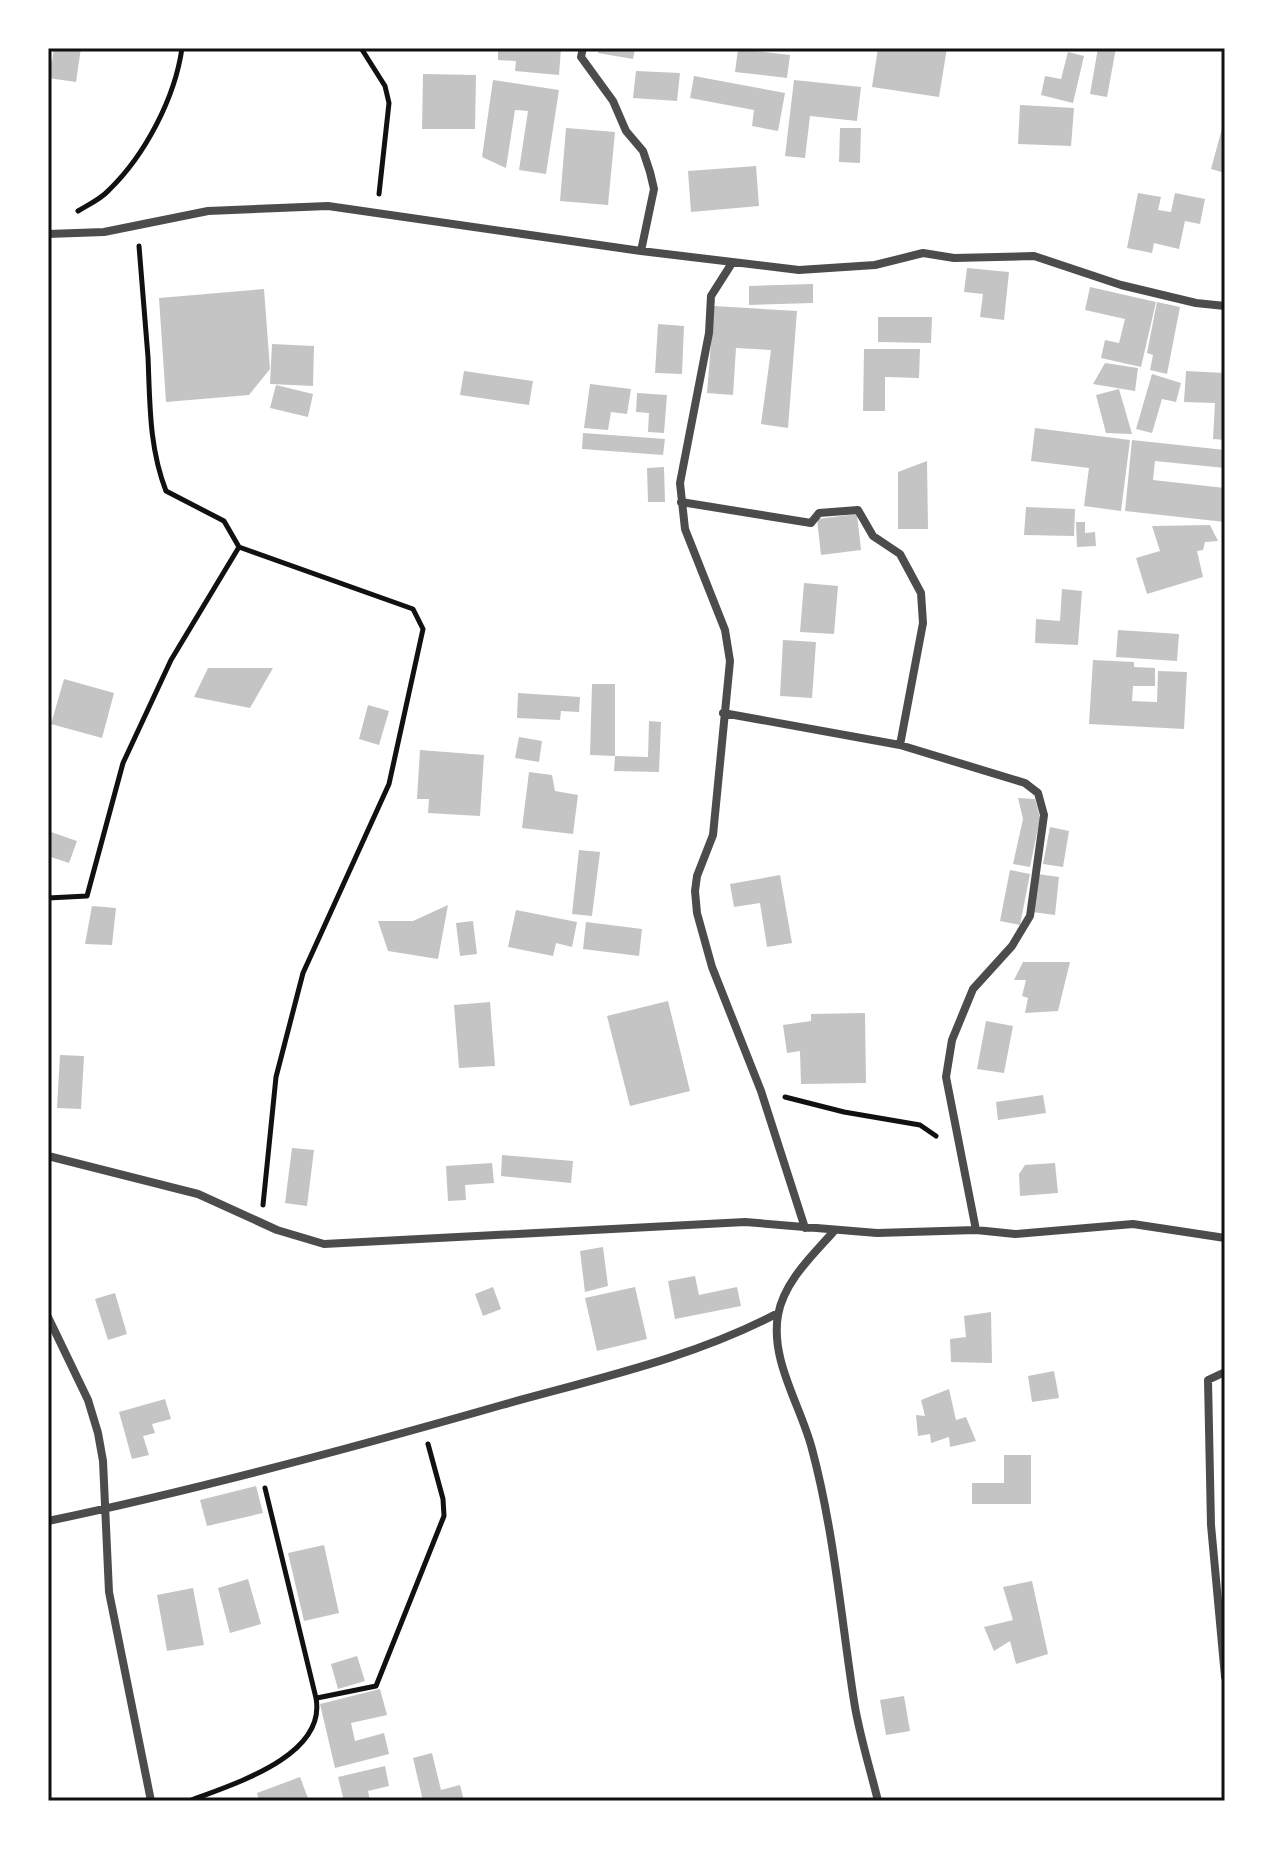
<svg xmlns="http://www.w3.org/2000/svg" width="1273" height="1849" font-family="Georgia,serif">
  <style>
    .building { fill: #c4c4c4 }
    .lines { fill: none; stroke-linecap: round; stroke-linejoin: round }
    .path { stroke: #111; stroke-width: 5 }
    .minor { stroke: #4c4c4c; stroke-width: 8 }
    .neatline { fill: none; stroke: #111; stroke-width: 3 }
  </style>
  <rect width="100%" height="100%" fill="#fff"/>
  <path class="building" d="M54,48H81L76,82L48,78V61L52,62Z
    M498,48H561L559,75L515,71L516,61L498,60Z
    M598,48H635L633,59L598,53Z
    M878,48H947L939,97L872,87Z
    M1098,48H1116L1107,97L1090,94Z
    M738,49L790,55L787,78L735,72Z
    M1068,52L1084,56L1073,103L1041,95L1045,76L1061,79Z
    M636,71L680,73L677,101L633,98Z
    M423,74L476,75L475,129H422Z
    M694,76L785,93L778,131L752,126L754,110L690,98Z
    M493,80L559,90L546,174L519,170L528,111L515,110L506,168L482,157Z
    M794,80L861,87L857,121L810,116L805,158L785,156Z
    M1020,105L1074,108L1071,146L1018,144Z
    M1224,121H1225V173L1211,169Z
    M566,128L615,132L608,205L560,201Z
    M840,128H861L860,163L839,162Z
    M756,166L759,206L691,212L688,171Z
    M1138,193L1161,197L1158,210L1171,212L1175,193L1205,199L1200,224L1185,221L1179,249L1154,243L1152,253L1127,248Z
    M967,268L1009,272L1004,320L980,317L983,294L964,292Z
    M813,284V303L749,305V286Z
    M1090,287L1156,302L1141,367L1101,358L1105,340L1119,343L1125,319L1085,310Z
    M264,289L270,369L249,395L166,402L159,298Z
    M1157,302L1180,307L1167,374L1150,370L1153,355L1147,353Z
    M714,306L797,311L788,428L761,424L771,350L736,348L733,395L707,393Z
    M878,317H932L931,343L878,342Z
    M658,324L684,326L682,374L655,373Z
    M272,344L314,346L313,386L270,384Z
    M864,349H920L919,378L885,377V411H863Z
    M1105,363L1138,368L1135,391L1093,384Z
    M464,371L533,381L529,405L460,395Z
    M1186,371L1225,373V440L1213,439L1215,403L1184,402Z
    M1152,374L1181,383L1176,402L1162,399L1152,433L1136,429Z
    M590,384L631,389L627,414L611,412L608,430L584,428Z
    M276,385L313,394L308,417L270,408Z
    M1119,389L1132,434L1106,433L1096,395Z
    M637,393L667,395L664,433L648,432L649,413L636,412Z
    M1035,428L1130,440L1121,511L1084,506L1089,468L1031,461Z
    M583,433L665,439L663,455L582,449Z
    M1132,440L1225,450V468L1155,461L1153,480L1225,488V522L1125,511Z
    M927,461L928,529H898V472Z
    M664,467L665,502H648L647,468Z
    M1026,507L1075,509L1074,536L1024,535Z
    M857,514L861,550L821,555L817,519Z
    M1076,522H1085V533L1095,532L1096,546L1077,547Z
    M1210,525L1218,541L1205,542L1203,550L1197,551L1203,577L1147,594L1136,558L1160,551L1152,526Z
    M804,583L838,586L834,634L800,632Z
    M1062,589L1082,591L1078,645L1035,643L1036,619L1060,621Z
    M1118,630L1179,634L1177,661L1116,657Z
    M783,640L816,642L812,698L780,696Z
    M1093,660L1134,662V667L1155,668V686H1133L1132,701L1157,702L1158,671L1187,672L1184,729L1089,724Z
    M208,668H273L250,708L194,697Z
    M64,679L114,693L102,738L51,724Z
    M592,684H615V756L590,755Z
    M518,693L580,697L579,712L561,711L560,720L517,718Z
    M368,705L389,711L379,745L359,739Z
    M649,721L661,722L659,772L614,771L615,756L648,757Z
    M519,737L542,741L539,762L515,758Z
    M420,750L484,755L480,816L428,813L429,799H417Z
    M529,772L552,775L555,791L578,795L573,834L522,828Z
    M1018,798L1035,799L1040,818L1030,867L1013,864L1023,819Z
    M1050,827L1069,831L1063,867L1043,864Z
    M48,831L77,841L69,863L48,856Z
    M579,850L600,852L592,916L572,914Z
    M1010,870L1030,874L1020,925L1000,921Z
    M1037,874L1059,877L1055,915L1032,912Z
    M780,875L792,943L767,947L760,903L734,907L730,884Z
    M448,905L438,959L388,951L378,921H413Z
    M92,906L116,908L112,945L85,944Z
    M516,910L577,922L572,947L556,943L553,956L508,947Z
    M473,921L477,954L460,956L456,923Z
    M586,922L642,929L639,956L583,949Z
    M1023,962H1070L1058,1011L1025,1013L1028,998L1022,996L1026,980H1014Z
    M668,1001L690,1091L630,1106L607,1016Z
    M490,1002L495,1066L459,1068L454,1005Z
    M865,1013L866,1083L801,1084L800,1051L787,1053L783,1025L811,1021V1014Z
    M986,1021L1013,1026L1004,1073L977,1069Z
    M60,1055L84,1056L81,1109L57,1108Z
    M1043,1095L1046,1113L998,1120L996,1102Z
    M292,1148L314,1150L307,1206L285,1203Z
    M502,1155L573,1161L571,1183L501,1176Z
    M492,1163L494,1183L465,1185L466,1200L448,1201L446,1166Z
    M1055,1163L1058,1193L1020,1196L1019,1174L1025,1165Z
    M603,1247L608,1286L585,1292L580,1251Z
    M695,1276L699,1295L737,1287L741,1306L675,1319L668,1281Z
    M493,1287L501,1309L483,1316L475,1294Z
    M635,1287L647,1339L597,1351L585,1298Z
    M115,1293L127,1334L108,1340L95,1299Z
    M991,1312L992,1363L951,1362L950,1339L966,1337L964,1316Z
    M1054,1371L1059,1398L1032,1402L1028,1376Z
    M949,1389L956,1420L966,1417L976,1441L950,1447L949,1437L931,1443L930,1434L918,1436L916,1415L925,1416L921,1400Z
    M165,1399L171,1419L152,1424L155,1433L143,1436L149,1455L132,1459L119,1412Z
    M1004,1455H1031V1504H972V1483H1004Z
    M256,1486L263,1513L207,1526L200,1500Z
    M324,1545L339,1613L304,1621L288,1553Z
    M248,1579L261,1624L230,1633L218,1588Z
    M1032,1581L1048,1654L1016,1664L1010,1641L994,1651L984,1627L1013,1620L1003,1587Z
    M193,1588L204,1645L167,1651L157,1595Z
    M357,1656L365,1681L338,1689L331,1664Z
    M380,1689L387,1715L351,1723L355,1741L384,1733L389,1754L335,1768L320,1704Z
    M904,1696L910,1731L886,1735L880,1700Z
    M432,1753L441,1790L460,1785L464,1801H423L413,1758Z
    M385,1766L389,1786L368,1791L370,1801H344L338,1777Z
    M300,1777L309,1801H259L257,1793Z"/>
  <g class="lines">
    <path class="path" d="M361,48L385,86L389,103L379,194
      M78,211C88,205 101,199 109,190C145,155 175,98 182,48
      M239,547L413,609L423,629L389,784L303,973L276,1077L263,1205
      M48,898L87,896L123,763L171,660L239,547L224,521L166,491C149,447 150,404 148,357C145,320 142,283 139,246
      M785,1097L844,1112L920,1125L936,1136
      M317,1698L376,1686L444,1516L443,1499L428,1444
      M189,1801C230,1785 327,1757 316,1698L265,1488"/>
    <path class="minor" d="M583,48L581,57L613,101L626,131L643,151L650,172L654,189L641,251
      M48,234L104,232L208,211L328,206L641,251L799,270L875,265L923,253L954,258L1034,256L1121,285L1196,303L1225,306
      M732,263L711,296L709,333L680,483L685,529L725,630L730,661L713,835L697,876L695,891L697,913L712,967L761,1091L805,1228
      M681,502L811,523L819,513L858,510L873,536L900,554L921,593L923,623L900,745
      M723,713L900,745L1025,783L1038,793L1044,815L1030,916L1012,946L973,989L952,1040L946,1077L976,1230
      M48,1156L198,1194L277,1230L324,1244L745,1222L877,1233L976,1230L1015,1234L1133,1224L1225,1238
      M835,1230C814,1254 784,1281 778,1315C770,1361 801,1406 812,1449C834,1531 841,1617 854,1701C859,1734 870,1768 878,1801
      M48,1317L88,1400L98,1433L103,1461L109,1592L151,1801
      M1225,1372L1208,1380L1211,1525L1225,1677
      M48,1521C201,1489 352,1448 502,1405C595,1379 693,1358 778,1313"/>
  </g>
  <rect width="1273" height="1849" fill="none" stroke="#ffffff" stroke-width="100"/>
  <rect x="50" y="50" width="1173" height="1749" class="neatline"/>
</svg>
